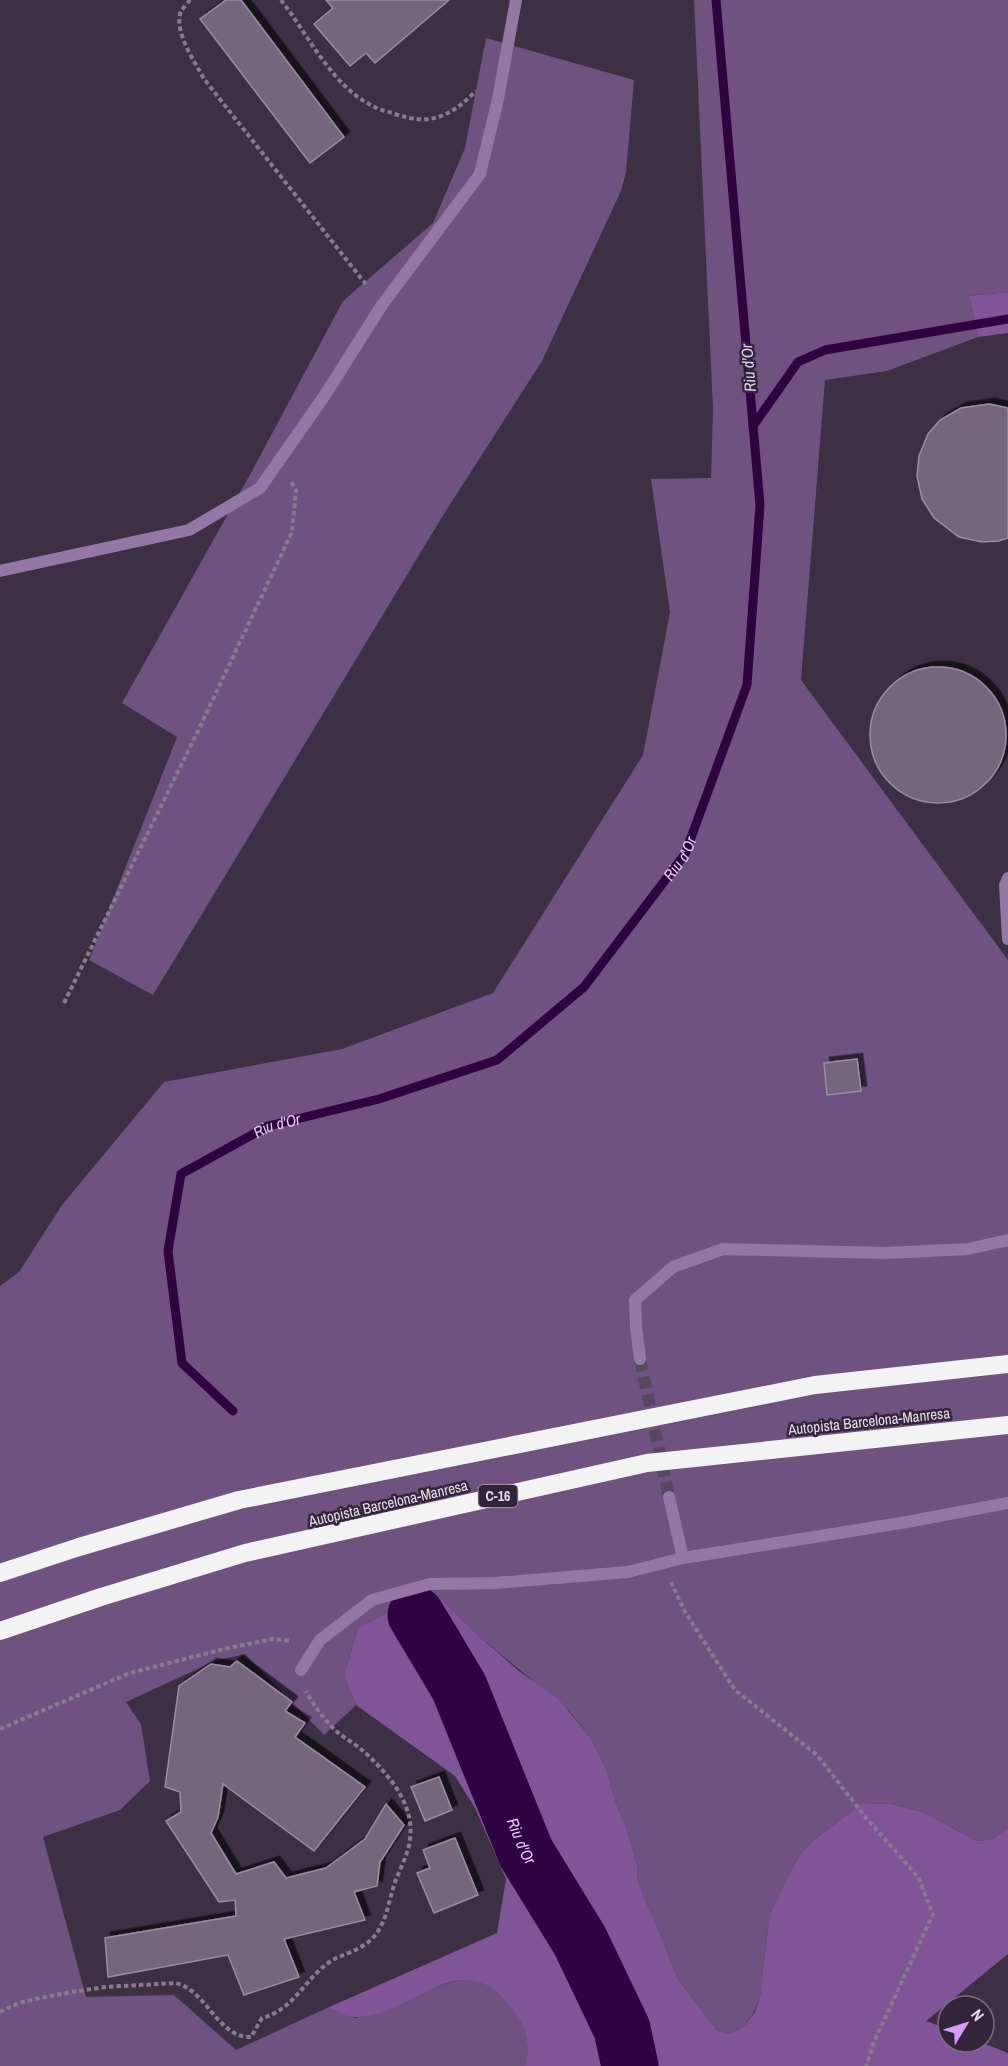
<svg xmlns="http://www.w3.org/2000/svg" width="1008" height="2066" font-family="'Archivo Narrow',sans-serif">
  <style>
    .green { fill: #6f527f }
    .forest { fill: #805597 }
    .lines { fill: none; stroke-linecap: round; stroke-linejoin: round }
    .stream { stroke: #2f0241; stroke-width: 9 }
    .river { stroke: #2f0241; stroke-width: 57 }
    .building { fill: #74657d; stroke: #9b8ba4; stroke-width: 1.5; filter: url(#shadow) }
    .minor-tunnel { stroke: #56495d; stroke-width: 12; stroke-dasharray: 12 6; stroke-linecap: butt }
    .path { stroke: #877b8d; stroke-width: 4; stroke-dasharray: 4.5 3; stroke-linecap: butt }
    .service { stroke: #9577a6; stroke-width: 12 }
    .minor { stroke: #9577a6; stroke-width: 12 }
    .motorway { stroke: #f3f3f3; stroke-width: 18 }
    .labels { text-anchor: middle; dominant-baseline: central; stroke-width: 5; stroke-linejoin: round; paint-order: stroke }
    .shield { fill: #32253a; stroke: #afa6b5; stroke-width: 1.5 }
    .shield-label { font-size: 14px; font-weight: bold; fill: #e5ddea }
    .street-label { font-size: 15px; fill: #e5ddea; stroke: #32253a }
    .water-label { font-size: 16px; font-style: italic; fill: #e6cef4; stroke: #32253a }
  </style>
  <defs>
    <filter id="shadow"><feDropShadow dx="5.5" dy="-5.5" stdDeviation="0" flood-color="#0009"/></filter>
  </defs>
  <rect width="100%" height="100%" fill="#3d2f44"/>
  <path class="green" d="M694,0H1008V292L969,296L978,337L887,371L825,380L801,680L1008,960V1828L992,1839L977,1841L923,1812L892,1804L862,1803L814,1840L802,1852L793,1867L768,1928L760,1996L754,2012L745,2025L731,2034L717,2030L677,1978L659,1930L646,1902L638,1881L637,1866L628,1832L615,1800L606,1768L591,1738L569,1711L480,1637L439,1597L400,1606L358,1628L344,1675L356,1705L324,1735L245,1654L215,1661L126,1702L141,1724L150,1781L120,1810L43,1837L86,1997L174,1995L236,2050L327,2008L356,2018C373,2011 391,2005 408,1999C433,1989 465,1970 492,1986C501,1992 508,2002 514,2010C526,2026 531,2046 525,2066H0V1286L19,1272L62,1205L164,1082L342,1049L493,993L643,755L670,612L651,479L711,478L713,409Z
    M486,38L634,80L626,172L621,191L542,361L442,517L153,995L89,960L177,737L122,703L252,471L343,301L433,223L465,148Z"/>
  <path class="forest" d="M1008,292V333L978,337L969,296Z
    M439,1597L480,1637L519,1671L559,1700L591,1738L606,1768L615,1800L628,1832L637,1866L638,1881L646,1902L659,1930L677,1978L717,2030L731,2034L745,2025L755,2012L760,1996L768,1928L772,1911L793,1867L802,1852L814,1840L862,1803L892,1804L923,1812L977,1841L992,1839L1008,1828V1954L926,2021L948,2029V2042H980L1008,2053V2066H525C530,2048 527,2029 516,2014C465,1937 417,2014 358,2017C349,2018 336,2011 327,2008L497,1933L506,1879L475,1808L455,1776L356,1705L344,1675L358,1628L400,1606Z"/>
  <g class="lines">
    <g class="stream">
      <path d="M753,426L798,362L825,350L1008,319"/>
      <path id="s1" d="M233,1411L182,1363L168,1251L181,1174L268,1126L379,1099L497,1060L584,987L685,854L747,685L760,505L716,0"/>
    </g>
    <path class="river" id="s2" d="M416,1615L459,1687L526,1853L580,1941L622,2029L630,2066"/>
  </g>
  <path class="building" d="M226,0H241L344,137L310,163L200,19Z
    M326,0H449L375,63L366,53L350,66L314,24L333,8Z
    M989,404L1008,408V538L999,541L982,542L959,537L934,518L922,499L917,476L919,456L928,434L940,420L961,408Z
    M870 735a68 68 0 1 1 136 0a68 68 0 1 1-136 0Z
    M857,1059L861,1091L827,1095L824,1063Z
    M237,1661L292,1702L285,1711L305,1723L295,1737L365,1787L314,1851L223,1784L218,1817L211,1833L236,1874L274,1862L286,1878L326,1868L365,1839L386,1804L404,1825L380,1862L377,1886L354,1892L365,1920L284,1939L299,1977L244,1995L228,1955L108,1977L105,1938L236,1916L235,1900L219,1902L166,1821L181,1812L180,1792L165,1787L179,1686L211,1664L230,1667Z
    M439,1777L452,1810L425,1821L411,1787Z
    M455,1838L478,1895L434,1913L417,1873L430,1868L423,1850Z"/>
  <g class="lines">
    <path class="minor-tunnel" d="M640,1359L669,1497"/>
    <path class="path" d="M190,0C188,3 183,8 181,11C173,31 195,62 204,79L368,287
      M281,0C307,33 331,84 369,104C377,109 386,111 395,114C430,126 450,117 476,91
      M64,1003L197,733L292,532L296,490L290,480
      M671,1582L685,1612L735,1690L817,1755L867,1819L918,1877L933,1914L874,2042L866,2066
      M0,1729L130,1673L224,1649L273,1639L292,1641
      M0,2012L19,2003L35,1999L72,1992L105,1987L176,1983C207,1991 218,2038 251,2037L262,2018C294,2010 305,1978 331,1961C341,1955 354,1952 364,1945C388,1930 387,1901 397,1877C402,1865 409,1851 410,1839C415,1803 386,1771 362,1750C354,1743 344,1738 336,1731C325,1720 313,1705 306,1691"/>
    <path class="service" d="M1008,878L1005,885L1008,939"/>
    <path class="minor" d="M0,571L189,530L260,488L325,395L382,305L480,174L498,99L516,0
      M640,1359L636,1327L635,1300L673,1267L723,1249L885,1253L968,1249L1008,1240
      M669,1497L683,1558
      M301,1670L320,1640L372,1600L430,1584L495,1583L628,1572L683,1558L907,1522L1008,1503"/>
    <path class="motorway" d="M0,1573L79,1547L239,1500L815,1385L1008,1364
      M0,1631L101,1597L245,1553L647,1463L1008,1425"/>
  </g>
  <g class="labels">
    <rect class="shield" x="478.5" y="1485" width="39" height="22" rx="4.5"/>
    <g class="shield-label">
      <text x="498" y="1496">C-16</text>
    </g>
    <g class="street-label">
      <text transform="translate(869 1421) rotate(-6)">Autopista Barcelona-Manresa</text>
      <text transform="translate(388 1503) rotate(-13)">Autopista Barcelona-Manresa</text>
    </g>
    <g class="water-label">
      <text transform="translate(748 368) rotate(-95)">Riu d'Or</text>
      <text stroke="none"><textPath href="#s1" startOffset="873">Riu d'Or</textPath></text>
      <text stroke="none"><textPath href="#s1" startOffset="369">Riu d'Or</textPath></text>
      <text stroke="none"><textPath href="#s2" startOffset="250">Riu d'Or</textPath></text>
    </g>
  </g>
  <g transform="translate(966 2024) rotate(52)"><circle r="28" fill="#32253a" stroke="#7a6f80" stroke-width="1.5"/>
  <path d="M0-4.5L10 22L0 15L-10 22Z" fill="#d79bf9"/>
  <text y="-9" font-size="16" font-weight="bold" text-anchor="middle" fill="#e5ddea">N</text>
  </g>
</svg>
